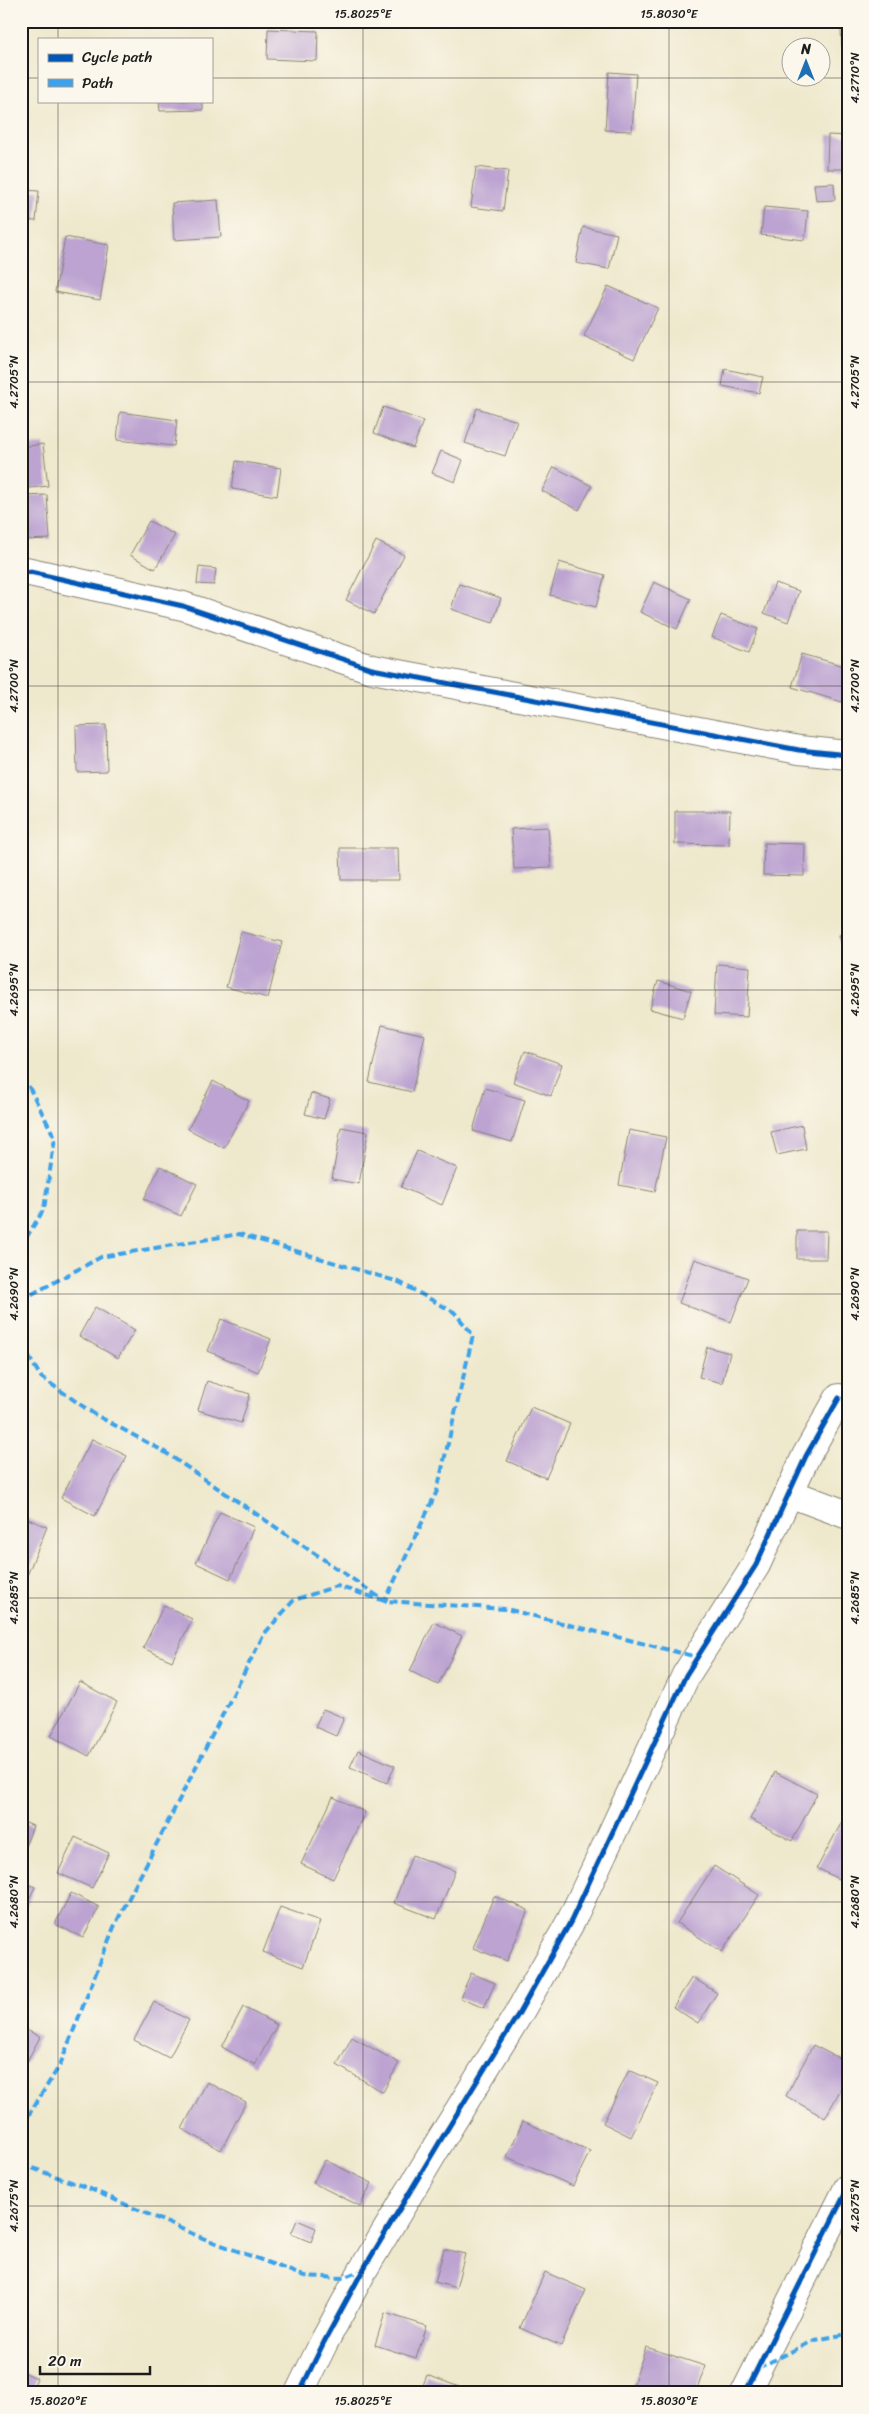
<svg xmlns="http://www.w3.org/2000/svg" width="869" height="2414" font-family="Sriracha,sans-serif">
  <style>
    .building { fill: #bca3d1 }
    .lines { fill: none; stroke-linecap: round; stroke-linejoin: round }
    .street-casing { stroke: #858274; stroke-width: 30 }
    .street { stroke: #fff; stroke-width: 28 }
    .quiet { stroke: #3da2ea; stroke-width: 4; stroke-dasharray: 8 4; stroke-linecap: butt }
    .cycleway-casing { stroke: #fbf7ec; stroke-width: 8 }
    .cycleway { stroke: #0057b8; stroke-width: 5 }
    .ticks { fill: none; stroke: #1c1c1c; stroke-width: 1; stroke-opacity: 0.45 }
    .neatline { fill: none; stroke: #1c1c1c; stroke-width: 2 }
    .ticks-label { font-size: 12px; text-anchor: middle; fill: #1c1c1c }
  </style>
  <rect width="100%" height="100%" fill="#fbf7ec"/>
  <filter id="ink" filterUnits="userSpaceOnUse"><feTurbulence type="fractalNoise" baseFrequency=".02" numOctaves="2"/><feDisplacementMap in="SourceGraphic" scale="10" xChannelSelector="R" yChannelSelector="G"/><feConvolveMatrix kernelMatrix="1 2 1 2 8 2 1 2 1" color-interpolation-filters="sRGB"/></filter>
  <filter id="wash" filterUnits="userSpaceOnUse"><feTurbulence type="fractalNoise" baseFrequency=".0096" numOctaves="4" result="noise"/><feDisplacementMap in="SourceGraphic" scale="20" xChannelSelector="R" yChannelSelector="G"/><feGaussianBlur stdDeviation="1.12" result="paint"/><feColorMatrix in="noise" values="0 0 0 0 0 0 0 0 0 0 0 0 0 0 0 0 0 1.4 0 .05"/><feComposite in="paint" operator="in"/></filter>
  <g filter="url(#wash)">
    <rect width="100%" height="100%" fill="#eee8cc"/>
    <g id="blocks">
      <path class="building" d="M268,29L318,31L317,61L267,59Z
        M841,30H848V46H842Z
        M609,72L636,74L632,131L605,130Z
        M159,101H203V110L160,111Z
        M828,135L848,136V169H827Z
        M476,167L508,171L503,211L471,207Z
        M834,183L835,200L816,201L814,184Z
        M21,190L39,191L36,221L21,220Z
        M218,200L221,237L174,240L172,203Z
        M764,207L808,211L805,240L761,235Z
        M583,227L617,234L609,269L576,263Z
        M65,237L109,245L100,300L55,292Z
        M608,286L658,308L634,359L584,336Z
        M725,369L763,377L759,393L722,386Z
        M383,407L423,421L413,448L374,433Z
        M477,408L517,421L505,456L465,443Z
        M120,412L177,420L174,446L117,440Z
        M43,444L48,486L21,489V447Z
        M441,451L463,460L455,482L432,473Z
        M236,461L281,468L277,496L232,489Z
        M554,467L592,486L579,510L542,491Z
        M47,495L50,539L21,540V516H26L25,496Z
        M149,521L175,535L155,569L130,555Z
        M376,541L404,555L374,614L346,600Z
        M559,562L605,575L596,607L550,595Z
        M199,567L216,569L214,585L197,584Z
        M654,582L691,599L677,629L640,612Z
        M775,583L799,591L788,622L764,613Z
        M459,584L501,598L493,623L451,609Z
        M721,615L758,629L749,652L712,637Z
        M802,654L848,667V682L842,702L792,687Z
        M106,725L107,771L77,772L76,726Z
        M675,811H730L729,845L675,844Z
        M548,827L551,867L514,869L511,829Z
        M764,843L805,844L804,876L763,875Z
        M340,848H398L399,880H341Z
        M241,932L282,942L268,998L226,987Z
        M848,933V967H847L839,935Z
        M717,964L750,967L747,1017L714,1015Z
        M658,981L691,991L683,1018L650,1009Z
        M382,1025L425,1035L412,1092L369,1082Z
        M525,1051L562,1064L551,1096L513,1082Z
        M213,1081L249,1101L224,1148L188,1129Z
        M485,1088L525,1100L512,1142L473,1131Z
        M311,1093L330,1099L324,1119L305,1114Z
        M802,1125L806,1149L777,1155L771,1132Z
        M341,1127L368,1132L359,1184L332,1179Z
        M629,1130L666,1137L655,1192L619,1185Z
        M417,1151L457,1168L442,1205L401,1187Z
        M160,1166L197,1184L181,1216L144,1199Z
        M797,1231H827L826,1259H797Z
        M695,1259L748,1278L731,1322L679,1303Z
        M95,1307L135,1330L118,1358L79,1336Z
        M221,1319L271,1339L258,1372L208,1351Z
        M707,1347L730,1353L722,1383L699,1377Z
        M207,1381L250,1394L241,1423L198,1410Z
        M531,1407L570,1424L546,1478L507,1461Z
        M92,1439L127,1456L95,1516L61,1498Z
        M220,1512L254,1527L230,1579L196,1563Z
        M21,1516L47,1527L21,1590Z
        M164,1605L192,1619L172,1661L143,1648Z
        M434,1622L462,1636L438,1685L410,1671Z
        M21,1660L26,1662L21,1672Z
        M80,1682L117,1702L89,1756L51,1736Z
        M323,1709L344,1718L336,1736L315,1727Z
        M358,1750L395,1766L387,1783L350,1767Z
        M775,1772L817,1794L792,1841L750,1819Z
        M333,1797L365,1812L333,1879L301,1864Z
        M845,1816L848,1817V1884L817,1868Z
        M21,1821L33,1826L21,1857Z
        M75,1837L109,1853L92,1888L58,1873Z
        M412,1855L455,1871L436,1919L394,1903Z
        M714,1866L759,1895L722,1952L677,1923Z
        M21,1881L35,1887L21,1916Z
        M71,1893L99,1907L83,1938L55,1924Z
        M494,1896L528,1910L507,1961L473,1948Z
        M280,1907L320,1921L303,1967L263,1952Z
        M471,1973L495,1983L484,2008L460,1998Z
        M692,1977L717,1993L698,2023L673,2007Z
        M154,2002L189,2020L169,2058L134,2040Z
        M243,2007L277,2025L255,2065L222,2047Z
        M21,2027L40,2037L25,2065L21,2064Z
        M352,2037L399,2063L383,2092L337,2065Z
        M813,2045L848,2063V2076L825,2118L786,2096Z
        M629,2070L658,2083L631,2137L603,2123Z
        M207,2082L246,2102L221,2150L182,2129Z
        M523,2121L590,2151L573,2186L507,2157Z
        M325,2160L372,2183L360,2206L313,2183Z
        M297,2220L316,2228L311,2242L291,2234Z
        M444,2249L465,2254L456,2288L435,2282Z
        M545,2272L586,2290L561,2346L520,2328Z
        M385,2313L427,2326L416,2358L375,2345Z
        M646,2347L705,2366L696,2393L631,2391Z
        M21,2371L37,2378L31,2393H21Z
        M427,2375L470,2391V2393H420Z"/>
    </g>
  </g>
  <g filter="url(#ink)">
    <use href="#blocks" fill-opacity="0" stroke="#858274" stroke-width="1"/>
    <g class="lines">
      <defs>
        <path id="street" d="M21,570L183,606L372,669L799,750L848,755
          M789,1493L848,1515
          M299,2393L324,2342L363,2270L442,2138L519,2013L571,1921L686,1675L756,1565L806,1456L839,1398
          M745,2393L848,2188"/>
      </defs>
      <use href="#street" class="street-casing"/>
      <use href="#street" class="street"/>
      <path class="quiet" d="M21,1077L29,1087L55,1138L44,1209L21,1246
        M21,1300L101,1257L239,1234L399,1282L454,1312L473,1335L437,1491L385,1601L163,1451L94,1414L41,1377L21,1344
        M21,2127L60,2065L114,1927L264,1634L294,1600L337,1586L385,1601L506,1609L697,1657
        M21,2164L88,2188L200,2237L304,2276L342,2278L363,2270
        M758,2368L815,2340L848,2334"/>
      <defs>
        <path id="cycleway" d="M21,570L183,606L372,669L799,750L848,755
          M299,2393L324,2342L363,2270L442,2138L519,2013L571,1921L686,1675L756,1565L806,1456L839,1398
          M745,2393L848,2188"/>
      </defs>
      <use href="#cycleway" class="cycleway-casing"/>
      <use href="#cycleway" class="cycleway"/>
    </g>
  </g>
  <path class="ticks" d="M58,21V39M363,21V2393M669,21V2393M21,78H39M211,78H848M58,101V2393M21,382H848M21,686H848M21,990H848M21,1294H848M21,1598H848M21,1902H848M21,2206H848"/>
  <rect width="869" height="2414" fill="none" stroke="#fbf7ec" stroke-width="55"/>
  <rect x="38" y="38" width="175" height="65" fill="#fbf7ec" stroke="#a29f99"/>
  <rect x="48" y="54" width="25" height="8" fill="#0057b8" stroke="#a29f99"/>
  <text x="82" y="62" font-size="15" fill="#1c1c1c">Cycle path</text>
  <rect x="48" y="79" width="25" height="8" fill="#3da2ea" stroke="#a29f99"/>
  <text x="82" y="88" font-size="15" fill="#1c1c1c">Path</text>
  <g transform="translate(806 62)"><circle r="24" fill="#fbf7ec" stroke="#a29f99"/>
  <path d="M0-4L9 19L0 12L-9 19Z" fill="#1f6fb2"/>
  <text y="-8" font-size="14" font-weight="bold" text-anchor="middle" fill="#1c1c1c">N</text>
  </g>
  <path d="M40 2366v8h110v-8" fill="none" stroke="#1c1c1c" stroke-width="2.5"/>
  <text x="48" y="2366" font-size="15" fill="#1c1c1c" stroke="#fbf7ec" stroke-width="4" paint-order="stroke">20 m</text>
  <rect x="28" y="28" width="814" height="2358" class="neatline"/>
  <g class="ticks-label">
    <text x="363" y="18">15.8025°E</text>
    <text x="669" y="18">15.8030°E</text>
    <text transform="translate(855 78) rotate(-90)" y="4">4.2710°N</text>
    <text transform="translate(14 382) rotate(-90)" y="4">4.2705°N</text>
    <text transform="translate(855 382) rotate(-90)" y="4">4.2705°N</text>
    <text transform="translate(14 686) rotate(-90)" y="4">4.2700°N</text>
    <text transform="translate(855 686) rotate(-90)" y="4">4.2700°N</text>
    <text transform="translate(14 990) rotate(-90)" y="4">4.2695°N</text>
    <text transform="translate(855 990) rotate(-90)" y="4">4.2695°N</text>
    <text transform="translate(14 1294) rotate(-90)" y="4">4.2690°N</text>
    <text transform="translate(855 1294) rotate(-90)" y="4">4.2690°N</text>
    <text transform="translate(14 1598) rotate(-90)" y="4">4.2685°N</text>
    <text transform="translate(855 1598) rotate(-90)" y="4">4.2685°N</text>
    <text transform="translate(14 1902) rotate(-90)" y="4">4.2680°N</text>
    <text transform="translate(855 1902) rotate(-90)" y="4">4.2680°N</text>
    <text transform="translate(14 2206) rotate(-90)" y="4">4.2675°N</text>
    <text transform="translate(855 2206) rotate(-90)" y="4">4.2675°N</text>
    <text x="58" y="2405">15.8020°E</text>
    <text x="363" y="2405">15.8025°E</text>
    <text x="669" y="2405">15.8030°E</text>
  </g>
</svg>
